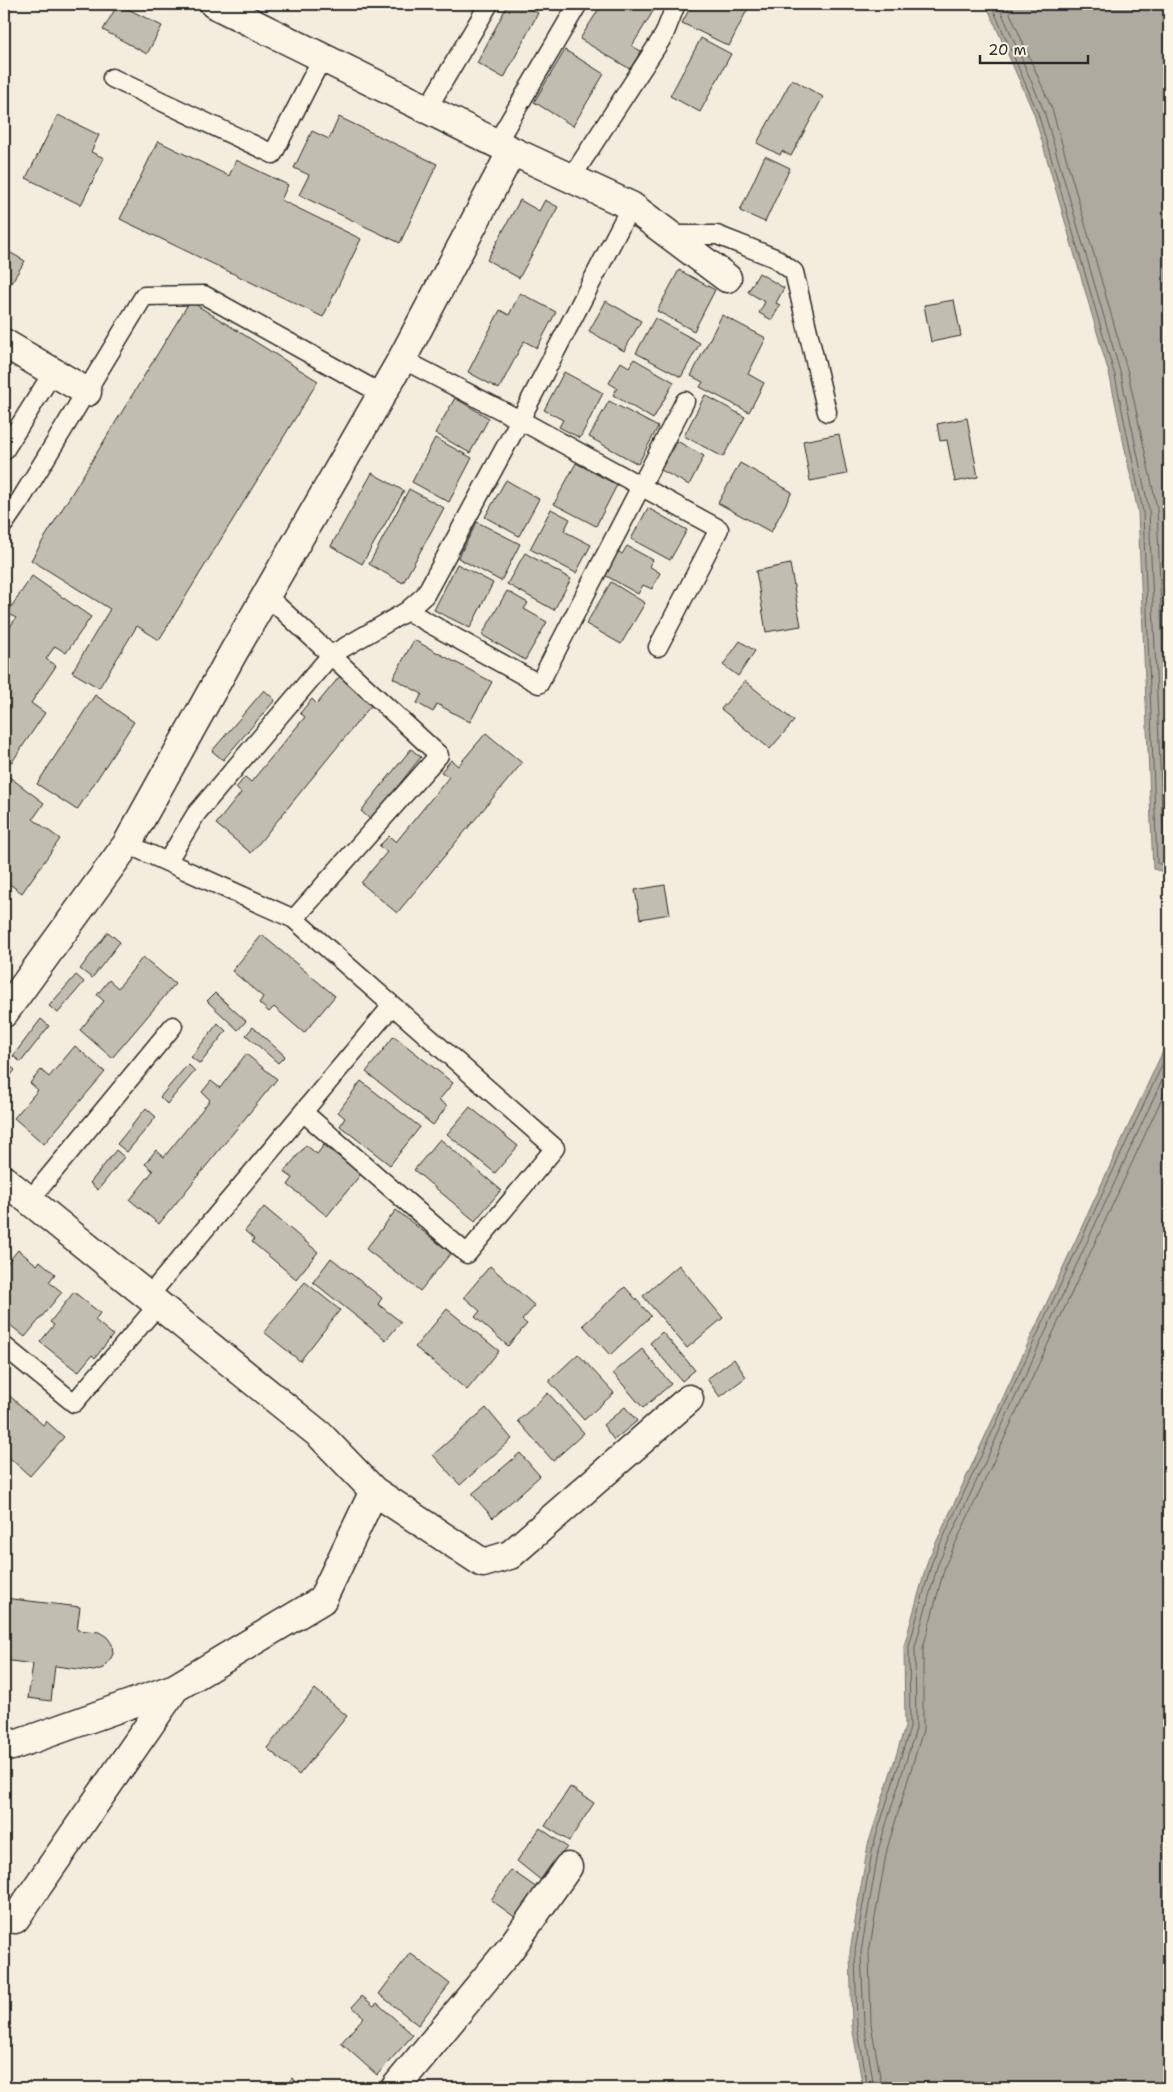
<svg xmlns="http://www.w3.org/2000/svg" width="1173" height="2092" font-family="'Shantell Sans',sans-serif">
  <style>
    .water { fill: #afaaa0; stroke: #7a7771 }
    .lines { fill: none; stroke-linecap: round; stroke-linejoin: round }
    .shore { stroke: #605e5a; stroke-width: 1 }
    .building { fill: #c2bdb1; stroke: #2b2b2b }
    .service-casing { stroke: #2b2b2b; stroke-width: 21 }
    .minor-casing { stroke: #2b2b2b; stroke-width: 31 }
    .service { stroke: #fcf5e5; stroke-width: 18 }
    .minor { stroke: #fcf5e5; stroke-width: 28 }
  </style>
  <rect width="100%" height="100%" fill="#f4edde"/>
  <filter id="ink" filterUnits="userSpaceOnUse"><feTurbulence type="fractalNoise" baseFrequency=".02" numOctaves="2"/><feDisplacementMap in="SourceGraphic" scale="10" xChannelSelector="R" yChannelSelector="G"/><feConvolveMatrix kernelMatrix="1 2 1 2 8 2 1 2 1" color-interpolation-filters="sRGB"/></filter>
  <g filter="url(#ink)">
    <path class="water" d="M986,4H1169V873L1153,869L1138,512L1110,377L1034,114Z
      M1169,1038V2088H863L852,2026L850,1951L868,1845L905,1727L904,1646L928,1560Z"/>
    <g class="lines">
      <path class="shore" d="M991,4L1038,113L1115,376L1143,511L1157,863L1169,868
        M998,4L1044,111L1121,375L1149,510L1164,858L1169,861
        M1006,4L1052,109L1128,373L1157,508L1169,813
        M868,2088L857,2025L855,1951L873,1846L910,1728L909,1646L932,1562L1169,1050
        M874,2088L864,2024L861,1952L879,1847L916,1729L915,1647L938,1564L1169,1065
        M882,2088L871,2024L869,1952L887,1849L923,1730V1648L945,1566L1169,1083"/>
    </g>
    <path class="building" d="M118,4L162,26L147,54L103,30Z
      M508,4H520L538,13L504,78L477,63Z
      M602,4H648L655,8L632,46L641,51L630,69L580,39Z
      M692,4H750L729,46L682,23Z
      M701,38L731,54L700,112L670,96Z
      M565,50L604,74L573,126L534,102Z
      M792,79L823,97L791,156L782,151L780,155L757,143Z
      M58,115L99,135L91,152L104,158L81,205L26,178Z
      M339,117L437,164L400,243L299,195L309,175L294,168L312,131L329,139Z
      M158,141L229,176L236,160L288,185L281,200L361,239L323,317L120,219Z
      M765,156L790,168L765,222L740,211Z
      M520,200L539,211L545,200L558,207L519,278L487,260Z
      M4,249L25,261L6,291L4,290Z
      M679,270L715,290L694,331L657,311Z
      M759,273L784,288L776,303L780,305L772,320L759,313L765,302L748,292Z
      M520,293L556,312L537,348L524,341L499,389L468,372L500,310L509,315Z
      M954,300L961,336L931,342L924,305Z
      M190,301L318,381L159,640L137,626L99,688L72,672L110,609L31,560Z
      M606,301L641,321L624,351L589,331Z
      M722,315L766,338L748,374L764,383L749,412L700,387L703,382L691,376Z
      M655,318L700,343L681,377L636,353Z
      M634,359L674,382L653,419L613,395L617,388L609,383L621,362L629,367Z
      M564,372L603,393L580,438L559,427L563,420L544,410Z
      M705,395L745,417L723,457L684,436Z
      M455,398L489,418L470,453L435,433Z
      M609,401L658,427L638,464L589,437Z
      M967,418L978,477L955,482L947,440L940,441L937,424Z
      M839,434L847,474L810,481L803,441Z
      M435,438L472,458L449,502L412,482Z
      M677,441L704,456L689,485L661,470Z
      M576,463L617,485L596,526L554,504Z
      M740,463L792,492L771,532L718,503Z
      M372,473L404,491L362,564L331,546Z
      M506,480L539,499L519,536L485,517Z
      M409,489L444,508L403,583L369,564Z
      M648,508L687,530L670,560L631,539Z
      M551,509L570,519L564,531L591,545L576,573L530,549Z
      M477,522L520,544L501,581L458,558Z
      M627,546L653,560L649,566L660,573L652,589L643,585L638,594L603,574L616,550L622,554Z
      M525,553L571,579L554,610L507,584Z
      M457,564L493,583L470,628L434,610Z
      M790,564L801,626L766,632L756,571Z
      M32,576L91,617L66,653L55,646L46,659L56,666L31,703L45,713L12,762L4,757V629L7,631L16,618L7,613Z
      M611,582L645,603L621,644L586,624Z
      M507,591L528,603L524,609L547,622L525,660L482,635Z
      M414,640L492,682L470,722L437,704L433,712L417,703L422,694L393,678Z
      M740,641L755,651L738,676L723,665Z
      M340,676L373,703L251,853L216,824L241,793L236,788L245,777L251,782L305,717L300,713L312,699L317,704Z
      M745,681L794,721L770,749L721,709Z
      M264,690L275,700L223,760L212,751Z
      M95,695L134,722L77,810L37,784Z
      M486,733L522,763L397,913L361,883L387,852L379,846L389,836L396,842L449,777L441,772L451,760L458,766Z
      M411,749L421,757L371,820L361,811Z
      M4,773L44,803L33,819L60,839L22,893L4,880Z
      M665,885L670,914L640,919L635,890Z
      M108,932L120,942L92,978L80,969Z
      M262,935L335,996L304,1033L274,1007L269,1012L259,1003L263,997L232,971Z
      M143,957L175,984L112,1058L80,1030L104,1001L97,995L109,980L118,988Z
      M76,975L84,982L58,1013L49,1006Z
      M215,993L246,1021L238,1030L207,1001Z
      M41,1019L49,1026L21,1062L13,1056Z
      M218,1023L226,1031L200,1064L191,1057Z
      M253,1027L285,1056L278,1063L246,1035Z
      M394,1036L453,1083L439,1100L447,1106L433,1125L366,1072Z
      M75,1046L105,1072L44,1144L14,1118L38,1090L30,1083L41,1070L49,1077Z
      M246,1054L277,1079L159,1224L130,1200L153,1171L145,1164L156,1150L164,1157L210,1100L202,1092L211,1081L220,1088Z
      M6,1063L15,1070L4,1084V1065Z
      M188,1064L195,1071L167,1104L160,1097Z
      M361,1081L420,1127L390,1165L340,1126L345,1118L338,1112Z
      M470,1107L518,1146L495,1173L447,1134Z
      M146,1108L156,1117L127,1152L117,1144Z
      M440,1139L501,1190L475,1221L414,1170Z
      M306,1145L317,1154L324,1145L361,1174L327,1216L288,1185L293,1178L284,1172Z
      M116,1150L124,1157L98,1190L90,1183Z
      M264,1207L318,1252L296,1279L252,1242L254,1239L245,1231Z
      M396,1210L451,1253L420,1291L366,1249Z
      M18,1250L37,1265L40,1261L55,1274L49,1282L62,1292L25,1337L4,1320V1267Z
      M331,1258L382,1298L378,1304L401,1322L386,1340L313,1282Z
      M679,1265L723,1318L687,1348L643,1296Z
      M490,1266L535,1306L522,1320L527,1324L508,1346L475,1317L480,1311L464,1297Z
      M305,1282L340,1310L300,1361L264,1332Z
      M625,1287L651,1316L610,1355L583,1325Z
      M74,1292L100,1313L95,1320L113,1335L95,1358L92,1355L78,1372L40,1342L54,1325L50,1322Z
      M447,1309L499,1351L467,1390L415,1347Z
      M662,1332L695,1370L682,1381L650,1343Z
      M642,1349L671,1384L643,1408L613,1373Z
      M578,1354L614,1393L584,1420L549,1381Z
      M734,1359L746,1377L720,1397L707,1379Z
      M4,1391L43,1425L46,1421L64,1437L30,1476L4,1453Z
      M548,1393L584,1433L553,1461L518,1421Z
      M625,1407L637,1421L614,1440L603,1425Z
      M486,1408L512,1439L460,1485L433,1455Z
      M520,1453L540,1476L493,1518L472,1494Z
      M4,1598L80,1607L77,1630L99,1632L107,1637L112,1644L113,1654L109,1662L103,1668L94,1671L55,1666L51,1701L28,1698L33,1664L4,1660Z
      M315,1689L347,1716L299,1775L267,1748Z
      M570,1787L594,1803L569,1841L545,1826Z
      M540,1828L567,1847L542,1881L517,1861Z
      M511,1870L537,1888L516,1918L491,1900Z
      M410,1953L450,1984L418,2025L379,1994Z
      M362,1996L374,2006L377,2003L413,2035L377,2075L341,2043L364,2017L352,2007Z
      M292,2078L304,2088H283Z"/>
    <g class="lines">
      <defs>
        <path id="service" d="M112,78L273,154L322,58
          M427,109L489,4
          M496,144L578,4
          M571,178L664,35L676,4
          M670,235H717L775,258L794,272L827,412
          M402,359L520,420L719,529L658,647
          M4,451L53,372
          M4,524L21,499L144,296L204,295L382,394
          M267,596L439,755L294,919
          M407,611L539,684L685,401
          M127,844L294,919L555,1148L467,1254L303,1112
          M167,862L196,814L331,655L407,611L425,595L520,420L631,206
          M29,1201L173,1026
          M148,1297L391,1007
          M4,1346L74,1403L158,1305"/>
        <path id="minor" d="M214,4L512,151L631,206L727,278
          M4,343L87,392
          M4,1013L127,844L233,653L402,359L512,151
          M4,1180L320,1435L374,1491L322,1600L175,1688L12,1746L4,1739
          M374,1491L483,1563L510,1555L689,1399
          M15,1919L175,1688
          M395,2088L510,1949L568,1867"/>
      </defs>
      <use href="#service" class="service-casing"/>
      <use href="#minor" class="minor-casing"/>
      <use href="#service" class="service"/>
      <use href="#minor" class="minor"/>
    </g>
  </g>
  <rect width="1173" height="2092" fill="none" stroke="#fcf5e5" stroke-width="20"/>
  <rect x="10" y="10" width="1153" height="2072" fill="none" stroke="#2b2b2b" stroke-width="2" filter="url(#ink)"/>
  <path d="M980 55v8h108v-8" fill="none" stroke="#2b2b2b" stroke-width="2.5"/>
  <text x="988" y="55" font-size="15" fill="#2b2b2b" stroke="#fcf5e5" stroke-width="4" paint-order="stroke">20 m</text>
</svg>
